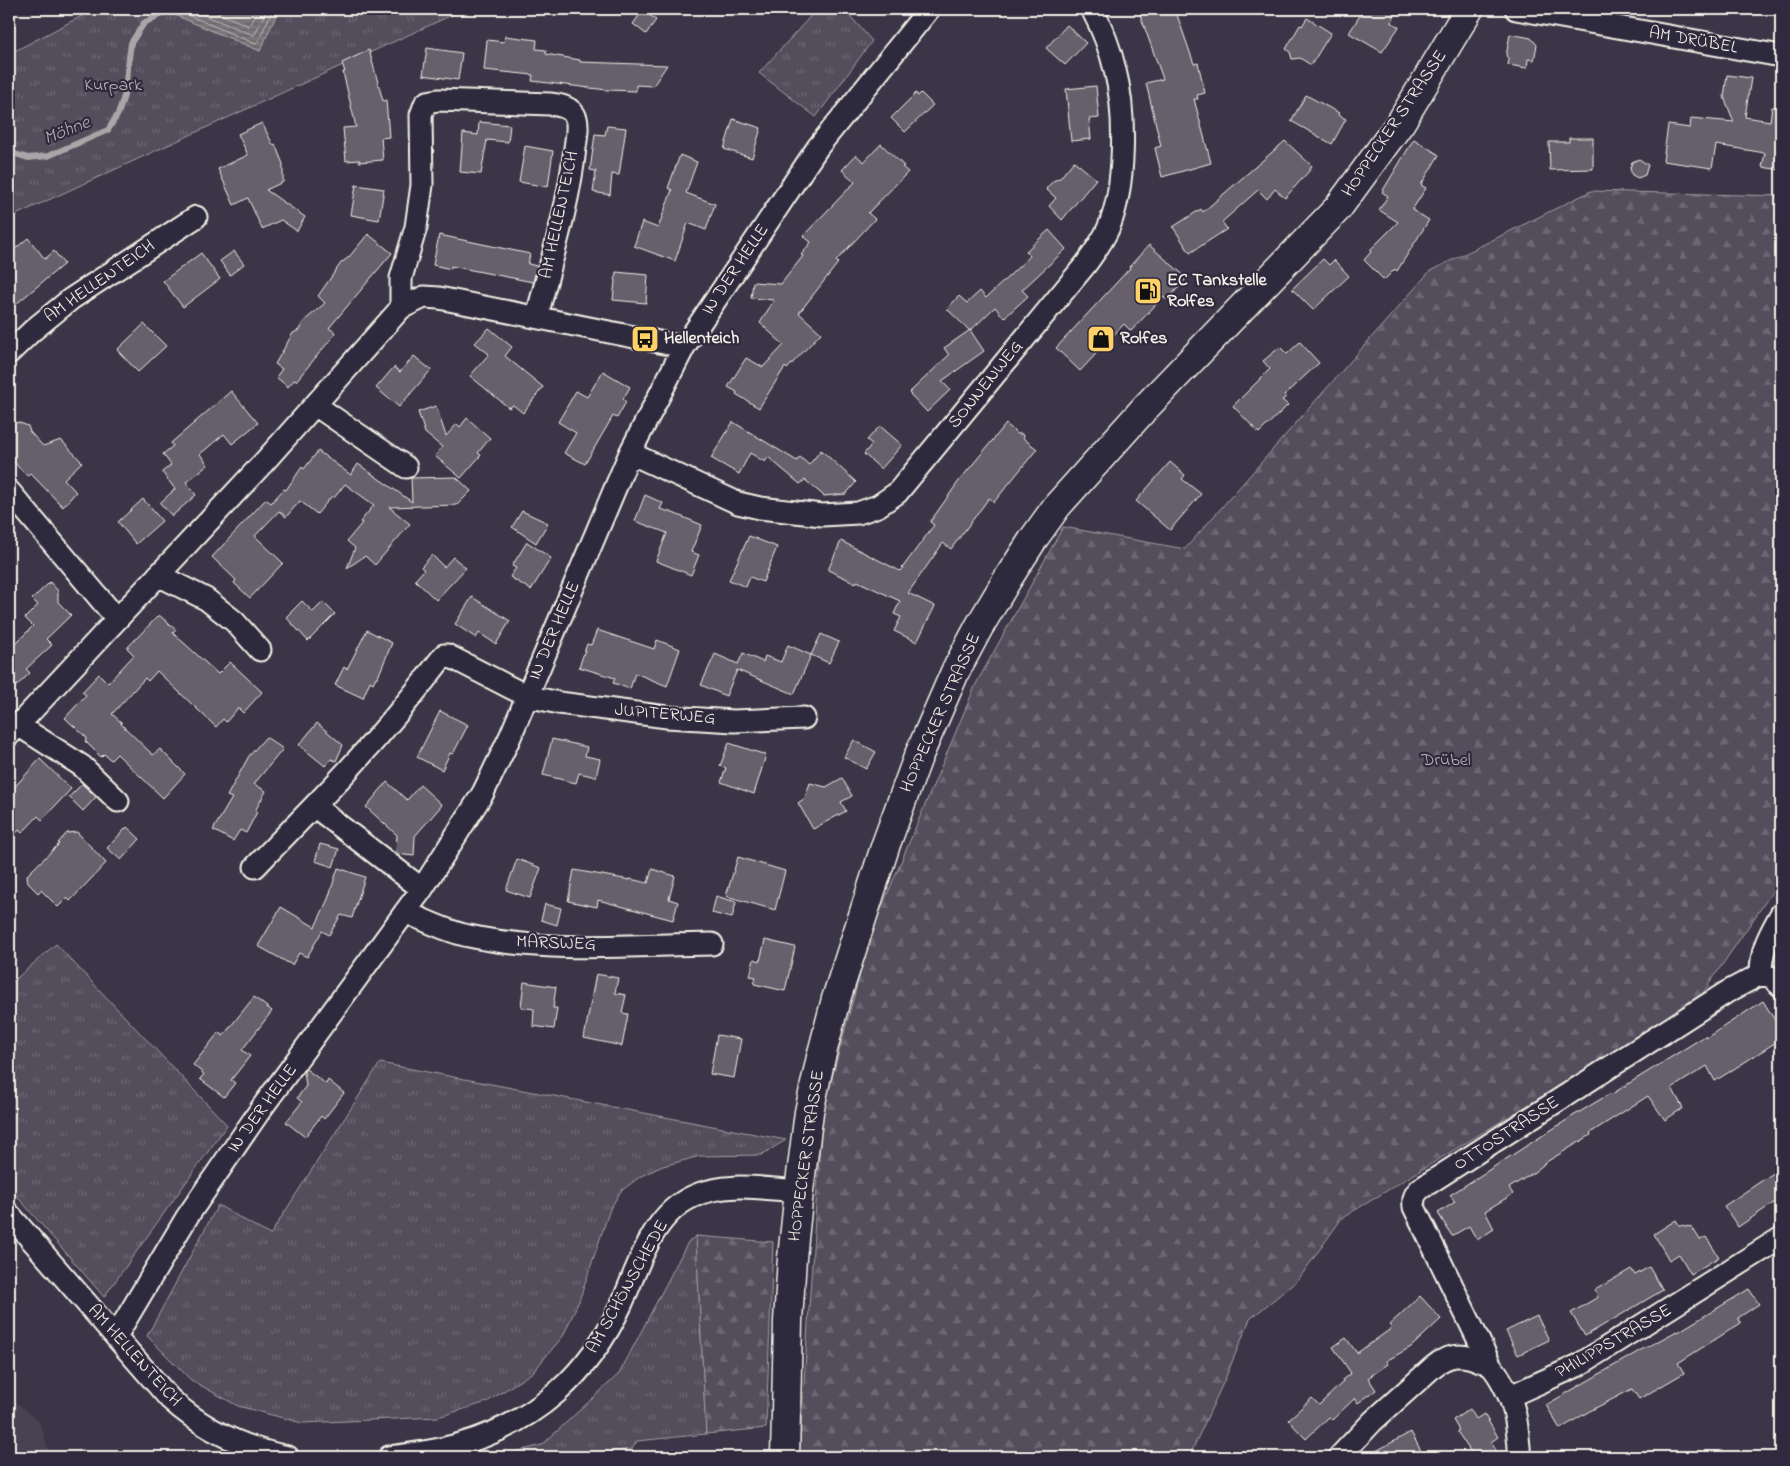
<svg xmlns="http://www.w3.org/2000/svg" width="1790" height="1466" font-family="'Indie Flower',sans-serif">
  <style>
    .built { fill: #484352 }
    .grass { fill: url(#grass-tufts); stroke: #a4a0a2 }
    .forest { fill: url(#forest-firs); stroke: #a4a0a2 }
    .water { fill: url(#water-rules); stroke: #aaa6a7 }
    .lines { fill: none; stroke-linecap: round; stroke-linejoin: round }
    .shore { stroke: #c2bfbc; stroke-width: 1 }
    .stream { stroke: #aaa6a7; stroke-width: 6 }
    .building { fill: #65616c; stroke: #f4f1e8 }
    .street-casing { stroke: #f4f1e8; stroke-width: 25 }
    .secondary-casing { stroke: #f4f1e8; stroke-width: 31 }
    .street { stroke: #2f2a3d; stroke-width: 21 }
    .secondary { stroke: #2f2a3d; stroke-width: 28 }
    .labels { text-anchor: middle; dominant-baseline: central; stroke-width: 4.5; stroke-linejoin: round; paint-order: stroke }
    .street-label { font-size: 18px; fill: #f4f1e8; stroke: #2f2a3d }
    .park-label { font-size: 18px; fill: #bcb8b7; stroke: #2f2a3d }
    .poi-label { font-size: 18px; font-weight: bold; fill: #f4f1e8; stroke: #2f2a3d; text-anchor: start }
    .water-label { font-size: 19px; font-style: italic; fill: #b6b2b2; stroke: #2f2a3d }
  </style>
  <defs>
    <pattern id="grass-tufts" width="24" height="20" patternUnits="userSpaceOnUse" patternTransform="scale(1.25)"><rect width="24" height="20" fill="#534e5c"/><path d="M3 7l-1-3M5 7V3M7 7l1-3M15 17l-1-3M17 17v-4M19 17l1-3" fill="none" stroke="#6c6873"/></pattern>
    <pattern id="forest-firs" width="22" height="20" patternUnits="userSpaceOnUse" patternTransform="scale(1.25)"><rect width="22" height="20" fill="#534e5c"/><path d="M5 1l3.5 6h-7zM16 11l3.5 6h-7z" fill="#6c6873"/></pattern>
    <pattern id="water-rules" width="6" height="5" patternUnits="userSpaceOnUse" patternTransform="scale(1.25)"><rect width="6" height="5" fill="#78747b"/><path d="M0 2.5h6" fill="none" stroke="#636063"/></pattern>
  </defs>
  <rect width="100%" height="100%" fill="#3b3647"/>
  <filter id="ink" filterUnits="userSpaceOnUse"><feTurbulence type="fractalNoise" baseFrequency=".02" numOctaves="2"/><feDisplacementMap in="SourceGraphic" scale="10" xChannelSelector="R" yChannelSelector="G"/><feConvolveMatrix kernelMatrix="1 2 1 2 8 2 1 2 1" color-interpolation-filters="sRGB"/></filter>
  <g filter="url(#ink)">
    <path class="built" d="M9,1396L40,1423L50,1457H9Z"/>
    <path class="grass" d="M95,9H177L175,15L260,51L279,9H465L9,218V54Z
      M817,9H844L872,41L816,117L759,73Z
      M56,944L227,1125L104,1297L9,1187V985Z
      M380,1063L786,1140L761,1155L700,1156L663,1166L641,1176L621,1191L610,1209L579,1301L563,1336L533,1372L487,1402L438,1417L302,1423L238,1406L191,1380L147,1336L218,1205L270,1235Z
      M696,1236L706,1434L637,1441L632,1449L564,1457H495L542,1445L619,1374L688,1242Z"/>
    <path class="forest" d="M1591,191L1781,196V879L1696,1003L1342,1218L1298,1280L1250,1319L1224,1381L1189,1457H799L822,1115L871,933L976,684L1063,527L1185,549L1430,271Z
      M696,1236L773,1242L766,1428L706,1434Z"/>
    <path class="water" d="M177,9H279L260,51L175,15Z"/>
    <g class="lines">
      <path class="shore" d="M181,9L183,13L256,44L258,42L273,9
        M189,9L253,35L255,34L267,9
        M209,9L249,26L251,24L258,9"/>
      <path class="stream" d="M9,152L28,158L48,156L108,130L118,114L124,96L131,43L144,23L159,15L175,9"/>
    </g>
    <path class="building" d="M1138,9H1175L1194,64L1198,63L1205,93L1197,95L1198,99H1194L1211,163L1162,177L1155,148L1161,146L1146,83L1163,79Z
      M1364,9H1398L1391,22L1399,27L1382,52L1349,33Z
      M643,10L656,20L646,34L633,24Z
      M1307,18L1331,33L1311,65L1300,58L1292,59L1290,52L1286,49L1300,25L1302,26Z
      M1067,25L1086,43L1065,65L1046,48Z
      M1510,34L1531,38L1537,45L1534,60L1528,59L1527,68L1508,65L1509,59L1506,56Z
      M505,36L537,40L536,49L546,50V54L580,60V62L667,65L653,86L636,85V91L607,90L532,81L533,75L484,70L487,40L504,42Z
      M427,48L462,53L458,80L423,75Z
      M369,50L383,101L386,100L389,137L381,138L383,160L359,162L360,160L346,161L343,128L356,127L343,72H345L342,63Z
      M1727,75L1751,78L1745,117L1770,121L1772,107H1781V170L1762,167L1765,153L1716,145L1712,168L1663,161L1668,125L1690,128L1691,118L1734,122L1724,97Z
      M1096,86L1099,118L1089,119L1091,139L1071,141L1066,89Z
      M916,93L918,96L921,93L933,105L905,132L891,118Z
      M1306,95L1339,113L1338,115L1346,119L1332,144L1291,121Z
      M733,119L761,128L752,158L724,149Z
      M479,122L510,125L508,142L487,140L481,174L460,172L463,133L478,135Z
      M262,123L273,145L275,144L283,164V182L266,190L305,217L297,231L281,220L262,229L248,198L234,205L218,169L248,155L238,134Z
      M607,126L626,128L619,175L612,174L610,195L593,192L596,171L590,170L595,134L605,135Z
      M1569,138H1593V169L1550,170L1549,142H1569Z
      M1414,139L1439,155L1421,185L1426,188L1412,210L1429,220L1397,271L1395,269L1384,280L1364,260L1371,252L1370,250L1398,222L1379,210L1388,196L1382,192Z
      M1285,141L1312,166L1309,171L1285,198L1275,189L1267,199L1258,190L1222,222L1227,229L1190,253L1173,227L1201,209L1203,212Z
      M881,144L904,166L902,167L908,172L868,213L875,219L836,261L838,263L799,313L821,333L787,369L785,367L759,408L736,394L737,392L728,387L746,358L763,367L784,345L760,323L774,300L751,298L753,282L781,284L803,256L801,255L811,242L803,236L855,182L842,170L856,155L864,162Z
      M525,146L553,151L548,187L519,182Z
      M680,155L697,162L686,193L715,204L706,230L688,223L675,261L634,246L642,222L658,228L672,190L668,188Z
      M1639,159L1648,165L1645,175L1638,178L1632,175L1630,168L1632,162Z
      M1074,161L1096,179L1062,220L1049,206L1056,198L1046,189L1053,181L1060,178Z
      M356,185L384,189L379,220L351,215Z
      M1049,230L1066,249L1022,290L1028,296L1004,318L995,307L970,331L947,309L959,296L967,303L980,291L986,298L1030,256L1026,251Z
      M368,234L392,253L329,328L336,333L296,381L294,380L288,387L276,377L282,369L275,364L293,333L299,330L303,322L325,303L318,296L341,263L349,257Z
      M439,235L530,254L528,264L537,266L533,282L451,266V269L433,265Z
      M28,238L45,259L54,251L64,264L9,310V254Z
      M1149,245L1187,278L1167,300L1163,297L1131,331L1124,324L1080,371L1056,348L1130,268L1129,267Z
      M234,251L244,264L230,275L220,261Z
      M201,253L220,279L183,307L163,281Z
      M1323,259L1329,265L1334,260L1349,276L1313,310L1292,289Z
      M616,272L648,275L646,303L613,300Z
      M144,324L166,346L138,372L117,350Z
      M489,328L512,347L505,356L543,387L523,413L513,405L509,408L470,376L489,354L475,343Z
      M970,330L984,351L942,381L950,390L927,412L909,393L949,355L944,348Z
      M1300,342L1319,363L1284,395L1286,397L1282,400L1288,405L1259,433L1233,406L1270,369L1263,361L1280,347L1287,354Z
      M414,356L431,370L399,407L376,388L394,367L400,372Z
      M603,371L630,387L623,399L626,402L617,418L613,416L585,464L564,453L576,433L558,422L576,391L587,397Z
      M231,391L258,423L232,444L224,434L200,454L208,465L186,482L196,495L172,516L160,503L175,489L162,472L171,465L163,454L173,446L171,443Z
      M436,406L446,436L457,424L460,427L467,418L490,438L478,453L481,455L461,478L435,456L442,447L425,433L418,412Z
      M17,422L28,426L30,432L43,446L61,440L82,462L64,479L76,492L63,507L30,473L28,476L24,473L9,457V430Z
      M733,422L797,461L800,457L809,465L821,450L856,482L846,494L824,496L805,480L800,484L768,457L765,462L750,453L739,474L711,458Z
      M1006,424L1018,434H1022L1024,439L1037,449L994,502L989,498L951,549L943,543L908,593L935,606L917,642L894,631L901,617L894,614L900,601L857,581L856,583L828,570L841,541L900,571L934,525L930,522L959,481Z
      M880,426L902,445L881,469L864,454L872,444L867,440Z
      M318,451L351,475L358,464L412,502L411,478L456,477L471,491L457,505L389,507L410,524L375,565L365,556L347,568L355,548L347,541L362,523L360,522L374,505L345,484L334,498L332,496L317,514L300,501L286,517L279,511L255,536L283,563L250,598L234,583L236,580L212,557L266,499L271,503L284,489L286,490L302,467L304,469Z
      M1170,462L1185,475L1182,479L1201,494L1170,530L1136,501Z
      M645,495L663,503L660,509L673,513L702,525L691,552L699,555L691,575L656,561L667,533L635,521Z
      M143,499L162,521L136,544L118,522Z
      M522,511L548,523L536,543L512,527Z
      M749,536L777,547L763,582L750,577L746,587L729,580Z
      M527,542L551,558L531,590L510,577L516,568L512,566Z
      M432,555L444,567L453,557L466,568L436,600L415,580L424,570L421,567Z
      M50,582L58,591V602L71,615L46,639L52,645L26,669L30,673L9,693V650L33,626L25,618L38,605L32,599Z
      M472,597L510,621L496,644L479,633L476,638L455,624Z
      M302,601L313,612L323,602L335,614L308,641L286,617Z
      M159,615L176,630L173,633L218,674L230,662L262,692L243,713L238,708L226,722L223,719L216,727L157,671L148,681L145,678L112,714L122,723L121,724L153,755L160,749L185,774L163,798L117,754L111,760L104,754L101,757L85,741L87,738L65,718L86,695L82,692L99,674L108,683L134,655L127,648Z
      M367,630L392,643L378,677H376L373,683L370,681L363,698L335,685L344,667L347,669Z
      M597,630L654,649L657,640L680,649L667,686L635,673L630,689L613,683L615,678L579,667L587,644L591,645Z
      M821,634L839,642L829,663L811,655Z
      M788,645L811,655L794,694L737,670L726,696L701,685L715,654L738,664L743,653L763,662L765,656L781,662Z
      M440,711L468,725L453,754L450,753L442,770L417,757Z
      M317,723L343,745L336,761L331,759L325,766L299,745Z
      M266,737L283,749L254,784L266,791L255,811L257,812L246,833L240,830L233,841L213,830L232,798L227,796L249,756Z
      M552,739L587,747L585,756L600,759L596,777L579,773L576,783L543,775Z
      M854,740L876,752L866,769L844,757Z
      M729,743L766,755L754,794L721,782L726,768L720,766Z
      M40,759L71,789L42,820L38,816L22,833L19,830L9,841V793Z
      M842,778L852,796L841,802L846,811L813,829L798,803L805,798L810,783L826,787Z
      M387,782L407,800L420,785L442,805L415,836L414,856L396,854L397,835L366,807Z
      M82,784L96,797L83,811L69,797Z
      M127,827L140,839L121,860L107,848Z
      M77,832L106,863L70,901L67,898L58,907L41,890L38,893L28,883L27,875L59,844L58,843L67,833Z
      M320,844L339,849L333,867L315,861Z
      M738,857L785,871L775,910L726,896Z
      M517,859L541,868L530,898L506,890Z
      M338,868L365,877L352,918L341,915L329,935L322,931L307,957L299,953L292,965L258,946L281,907L315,927L328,899Z
      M652,869L675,876L669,899L678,902L673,920L598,900L597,907L568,901L574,870L630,880V879L648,883Z
      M716,896L736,902L732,918L712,913Z
      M545,904L561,908L557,925L541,920Z
      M765,940L795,947L785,991L754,984L756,977L750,976L754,959L760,961Z
      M596,974L618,978L615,993L626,995L622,1013L628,1014L622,1046L584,1038Z
      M524,982L556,987L553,1008H557L554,1029L533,1026L534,1009L521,1007Z
      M254,997L272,1011L242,1050L250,1056L231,1080L235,1083L224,1097L200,1079L204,1074L193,1065L219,1032L223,1036Z
      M1763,1001L1781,1030V1039L1715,1081L1707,1066L1672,1088L1683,1108L1665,1120L1648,1096L1590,1133L1591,1135L1543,1164V1165L1533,1173L1509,1188L1513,1194L1485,1211L1494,1229L1477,1240L1469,1226L1452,1236L1438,1213L1455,1202L1450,1195L1573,1116L1611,1093L1612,1094L1705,1036L1706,1038Z
      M717,1035L741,1039L734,1078L710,1074Z
      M306,1069L326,1084L328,1080L344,1093L324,1119L321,1116L305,1137L286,1122L302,1102L297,1098L306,1086L304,1071Z
      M1781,1168V1198L1738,1227L1724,1206Z
      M1676,1220L1679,1225L1692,1227L1700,1240L1706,1237L1719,1257L1691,1274L1679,1254L1669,1260L1654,1234Z
      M1649,1267L1663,1290L1585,1336L1571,1313L1598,1297L1595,1290L1631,1269L1635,1275Z
      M1749,1289L1759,1304L1738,1318L1741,1323L1678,1363L1684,1373L1639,1399L1632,1389L1588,1412L1560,1429L1546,1405L1641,1350L1677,1331L1678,1332Z
      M1420,1296L1441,1319L1411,1347L1386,1361L1388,1364L1368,1378L1376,1390L1358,1403L1355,1398L1332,1420L1329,1417L1306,1439L1288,1420L1312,1398L1319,1405L1343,1382L1342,1380L1351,1373L1333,1347L1346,1338L1357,1353L1392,1328L1389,1325Z
      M1537,1316L1549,1340L1518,1355L1506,1331Z
      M1470,1409L1476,1419L1484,1414L1498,1437L1491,1442L1500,1457H1474L1457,1431L1459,1430L1453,1420Z
      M1411,1432L1424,1457H1365Z"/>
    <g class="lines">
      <defs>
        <path id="street" d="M1516,9L1781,56
          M401,308V278L416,227L422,185L421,115L425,104L427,102L438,100L550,104C560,105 572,107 576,118C579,127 576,139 575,148C569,205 551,261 537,316
          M9,353L33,330L71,299L196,217
          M315,405L406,467
          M630,453L738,503L760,508L822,515L858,513L878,506L897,493L1086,264C1094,253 1102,242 1108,229C1126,188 1126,113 1115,70C1110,48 1102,28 1092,9
          M9,491L117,619
          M158,575L206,599L234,621L260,650
          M18,725L82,766L118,801
          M9,735L265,461L401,308L424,297L439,298L684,347
          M314,806C361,758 404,708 444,655H447L527,696L559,703L667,717L734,721L804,718
          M255,867L314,806L422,889
          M405,912C425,920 447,932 469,936C548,953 632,945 712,944
          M1761,974C1761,948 1769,936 1781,914
          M1761,974L1771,977L1781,986
          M9,1214L170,1399C204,1430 244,1448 288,1457
          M116,1336L187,1217L261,1109L422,889L483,793L510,737L630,453L684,347L818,147L929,9
          M1491,1366L1414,1207C1413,1199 1414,1195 1420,1189L1727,992L1761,974
          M1510,1396L1577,1366L1781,1238
          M389,1457C413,1454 437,1451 460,1444C536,1423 590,1373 622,1303C639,1265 652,1214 694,1196C727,1181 764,1189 799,1191
          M1339,1457L1373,1421L1433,1367C1448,1354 1463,1353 1480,1361C1484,1362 1488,1364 1491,1366C1499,1374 1510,1396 1513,1407C1518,1423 1518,1441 1520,1457"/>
        <path id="secondary" d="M785,1457L788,1321L792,1258L799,1191L809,1112L821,1057L836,999L886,844L918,757L955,672L979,627L1007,580L1034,538L1057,506L1145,408L1338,208L1401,122L1469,9"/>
      </defs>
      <use href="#street" class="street-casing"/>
      <use href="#secondary" class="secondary-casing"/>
      <use href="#street" class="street"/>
      <use href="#secondary" class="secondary"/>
    </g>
  </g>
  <defs>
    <symbol id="fuel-square" viewBox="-11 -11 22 22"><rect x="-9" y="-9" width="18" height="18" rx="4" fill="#ffd166" stroke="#2f2a3d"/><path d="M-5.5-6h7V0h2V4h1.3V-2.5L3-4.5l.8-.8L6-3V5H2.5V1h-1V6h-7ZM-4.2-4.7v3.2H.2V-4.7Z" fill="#111"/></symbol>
    <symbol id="bus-square" viewBox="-11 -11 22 22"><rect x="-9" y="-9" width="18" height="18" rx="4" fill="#ffd166" stroke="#2f2a3d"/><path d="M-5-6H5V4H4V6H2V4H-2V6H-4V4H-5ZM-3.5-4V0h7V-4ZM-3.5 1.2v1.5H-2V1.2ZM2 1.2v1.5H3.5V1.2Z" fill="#111"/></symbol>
    <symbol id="shop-square" viewBox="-11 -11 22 22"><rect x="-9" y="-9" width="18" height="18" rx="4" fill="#ffd166" stroke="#2f2a3d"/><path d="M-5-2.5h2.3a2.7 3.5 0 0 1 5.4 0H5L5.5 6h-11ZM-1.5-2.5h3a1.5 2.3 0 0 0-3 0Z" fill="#111"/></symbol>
  </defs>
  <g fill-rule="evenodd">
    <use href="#fuel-square" x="1132" y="275" width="32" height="32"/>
    <use href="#bus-square" x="629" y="323" width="32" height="32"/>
    <use href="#shop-square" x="1085" y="323" width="32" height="32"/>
  </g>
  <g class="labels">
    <g class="street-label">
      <text transform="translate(1693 41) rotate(10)">AM DRÜBEL</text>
      <text transform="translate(1395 124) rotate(-56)">HOPPECKER STRASSE</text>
      <text transform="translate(560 215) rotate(-78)">AM HELLENTEICH</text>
      <text transform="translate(736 270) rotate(-56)">IN DER HELLE</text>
      <text transform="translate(100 282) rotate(-35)">AM HELLENTEICH</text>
      <text transform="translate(986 385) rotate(-51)">SONNENWEG</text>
      <text transform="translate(555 631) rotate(-67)">IN DER HELLE</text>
      <text transform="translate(941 713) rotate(-66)">HOPPECKER STRASSE</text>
      <text transform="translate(665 715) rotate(5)">JUPITERWEG</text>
      <text transform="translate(556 944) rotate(2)">MARSWEG</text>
      <text transform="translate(263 1109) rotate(-54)">IN DER HELLE</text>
      <text transform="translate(1507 1134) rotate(-33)">OTTOSTRASSE</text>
      <text transform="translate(807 1156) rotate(-82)">HOPPECKER STRASSE</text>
      <text transform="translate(628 1287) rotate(-61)">AM SCHÖNSCHEDE</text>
      <text transform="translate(1614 1342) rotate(-30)">PHILIPPSTRASSE</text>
      <text transform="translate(134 1356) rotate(48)">AM HELLENTEICH</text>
    </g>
    <g class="park-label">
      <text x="113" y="86">Kurpark</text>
      <text x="1446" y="761">Drübel</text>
    </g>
    <g class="poi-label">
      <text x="1167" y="281">EC Tankstelle<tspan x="1167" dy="21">Rolfes</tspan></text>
      <text x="664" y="339">Hellenteich</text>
      <text x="1120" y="339">Rolfes</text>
    </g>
    <g class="water-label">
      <text transform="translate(67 131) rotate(-22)">Möhne</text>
    </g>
  </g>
  <rect width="1790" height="1466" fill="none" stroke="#2f2a3d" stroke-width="30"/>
  <rect x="15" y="15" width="1760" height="1436" fill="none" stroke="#f4f1e8" stroke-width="2" filter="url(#ink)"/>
</svg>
